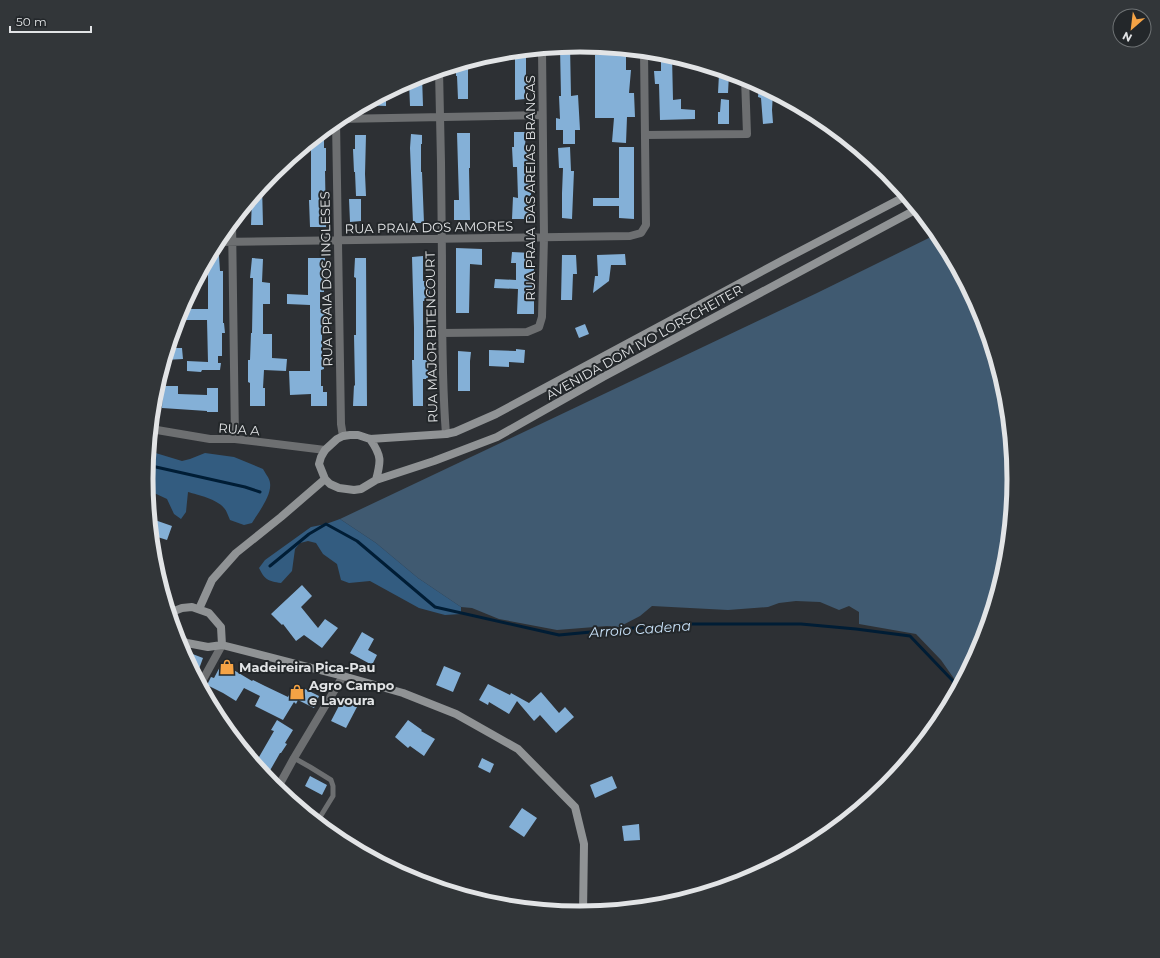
<svg xmlns="http://www.w3.org/2000/svg" width="1160" height="958" font-family="Montserrat,sans-serif">
  <style>
    .green { fill: #405a71 }
    .forest { fill: #335c80 }
    .lines { fill: none; stroke-linecap: round; stroke-linejoin: round }
    .stream { stroke: #001d35; stroke-width: 3 }
    .building { fill: #84b0d7 }
    .service { stroke: #6d6f71; stroke-width: 5 }
    .minor { stroke: #6d6f71; stroke-width: 8 }
    .secondary { stroke: #909395; stroke-width: 8 }
    .labels { text-anchor: middle; dominant-baseline: central; stroke-width: 4; stroke-linejoin: round; paint-order: stroke }
    .street-label { font-size: 13px; fill: #e2e4e6; stroke: #23272a }
    .poi-label { font-size: 13px; font-weight: bold; fill: #e2e4e6; stroke: #23272a; text-anchor: start }
    .water-label { font-size: 14px; font-style: italic; fill: #c9e2f9; stroke: #23272a }
    .rim { fill: none; stroke: #e2e4e6; stroke-width: 5 }
  </style>
  <rect width="100%" height="100%" fill="#2d3034"/>
  <path class="green" d="M937,234L941,238L981,313L1006,395L1014,479L1006,564L981,645L958,688L955,680L941,660L916,634L859,624V612L849,606L839,610L820,602L796,601L779,603L768,607L728,610L652,606L640,616L619,627L607,626L557,630L499,619L472,608L461,607L418,578L376,543L340,519L817,293Z"/>
  <path class="forest" d="M149,451L182,461L190,459L205,453L234,457L263,469C265,473 270,479 270,483C272,495 258,513 252,523L244,525L230,520C228,516 227,511 224,508C217,499 198,495 188,492L186,512L181,519L174,514L167,499L152,492H147L146,479Z
    M340,519L376,543L418,578L461,607V614L445,615L419,608L370,581L349,583L341,580L337,564L323,554L316,543L308,541L300,543L295,549L292,571L281,583C268,581 265,580 259,568L265,560L311,527L326,524Z"/>
  <g class="lines">
    <path class="stream" d="M147,465L245,487L260,492
      M270,566L309,534L326,524L357,541L435,607L559,635L676,624H801L856,629L910,636L953,681L955,694"/>
  </g>
  <path class="building" d="M570,46L571,96L578,95L580,130H575V144H563V130H556V118L560,119L559,96H561L560,47Z
    M615,48L626,50V70H631L629,93H634L635,117H627L626,143L612,142L614,118H595V55H615Z
    M661,53L672,56L673,100L681,99V109L695,110V119L660,120L659,84H655L654,71H661Z
    M515,55H526V80H532V89H525V99L515,100Z
    M468,62V99H458L457,76H456V65Z
    M719,74H729L728,93H718Z
    M422,76L423,106H410L409,81Z
    M759,85L773,92L772,110L773,123L763,124L761,98L758,97Z
    M386,93V106L363,105Z
    M721,99L729,100V124H718V112H720Z
    M514,132H526L525,147H527L528,173H532L530,219H512L513,197L518,198L517,167H513L512,147H514Z
    M457,133H470V168H469L470,220H454V200H459Z
    M411,134L422,135V144H421V172H422L424,223H413L410,148Z
    M318,135H324V148H326V171H325L326,227H310L309,200H311V141Z
    M355,135H366L365,174L366,196H356L355,172H354L353,149H355Z
    M570,147L571,171H574L572,219L562,218V193L563,168H559L558,148Z
    M619,147H634V219L619,218V206H593V198H619Z
    M262,185L263,225H251L252,198Z
    M349,199H361V221L350,222Z
    M456,248L482,249V265L470,264L469,313H456Z
    M512,252L532,253L531,266H534V314H517L518,289L494,288L495,279L516,280V263H511Z
    M625,254L626,265H611L609,281L593,293L595,276H598L597,255Z
    M562,255H576L577,274H573L572,300H561Z
    M209,256H219L220,271H223V323H224L225,333H222V356H218V363H221L220,370H202L201,372L187,371V361L208,362L207,320H186V309H208V266H204Z
    M423,256V281H429L430,301H423V360H428V379H423V406H413L412,360H414V328L412,257Z
    M252,258L263,259L262,282L270,283V304H263V334H272V358L287,359L286,371L264,370L263,388H265V406H250V383L248,382V360H250L251,333H252L253,278H250Z
    M308,258H325V272H323L324,292H320V309H327V329H322V361H324V369L321,370V386H323V392H327V406H311V394L290,395L289,371H310V305L287,304V294L308,295Z
    M355,258H366L367,406H353L354,385L355,386L354,335H356V278L354,277Z
    M585,324L589,334L579,338L575,328Z
    M168,348H182L183,359L165,360Z
    M516,349L525,350L524,363L509,362V367L489,366V350L516,351Z
    M458,351L471,352L470,361V391H458Z
    M163,386H178V394L207,395V388H218V412H207V411L162,408Z
    M152,519L172,526L167,540L151,535L150,524Z
    M302,585L312,596L301,607L318,628L325,619L338,628L322,648L304,635L296,641L283,624L282,625L271,614Z
    M362,632L374,639L368,650L377,655L372,665L350,653Z
    M182,650L203,658L196,677L191,667Z
    M222,663L252,681L253,680L265,686L288,697L293,687L303,693L305,689L319,696L314,708L298,700L296,704L294,702L283,720L255,706L260,696L244,688L236,701L223,693L207,685L211,677L214,678Z
    M444,666L461,673L453,692L436,685Z
    M488,684L510,695L511,693L529,703L541,692L559,713L565,707L574,717L556,733L540,715L534,721L517,701L509,714L489,702L488,705L479,700Z
    M342,700L357,707L346,728L331,721Z
    M277,720L293,730L285,743L287,744L281,753H280L268,774L260,769L255,764L274,731L271,730Z
    M408,720L422,730L421,731L435,739L424,756L410,746L408,748L395,737Z
    M482,758L494,764L490,773L478,767Z
    M310,776L327,785L322,795L305,786Z
    M612,776L617,788L595,798L590,785Z
    M522,808L537,818L524,837L509,827Z
    M639,824L640,840L624,841L622,826Z"/>
  <g class="lines">
    <path class="service" d="M294,758L310,767L331,780L333,786V796L317,822"/>
    <path class="minor" d="M439,70C441,142 442,214 442,286C442,335 442,385 446,434
      M338,119L542,115
      M336,121L341,424L343,436
      M645,135L747,134L745,78
      M232,222L235,439
      M217,242L630,236L641,233L646,225L644,51
      M442,333L527,332L539,327L542,317L544,237L542,49
      M151,429L210,439H235L325,450
      M200,685L222,645
      M277,789L294,758L343,676"/>
    <path class="secondary" d="M906,196L785,259L496,414L455,432L446,434L370,439L358,435H350L343,436L337,439L325,450L321,457L319,464L325,479L330,484L339,488L354,490L361,489L376,480L434,461L497,437L603,377L917,209
      M370,439C382,456 381,461 376,480
      M199,609L212,580L236,553L281,517L325,479
      M169,613L182,608L192,607L209,613L221,627L222,645
      M177,639L187,643L208,647L222,645L343,676L403,693L456,714L518,749L575,807L584,844L583,913"/>
  </g>
  <defs>
    <symbol id="shop-bare" viewBox="-9 -9 18 18"><path d="M-5-2.5h2.3a2.7 3.5 0 0 1 5.4 0H5L5.5 6h-11ZM-1.5-2.5h3a1.5 2.3 0 0 0-3 0Z" fill="#f5a345" stroke="#23272a" stroke-width="2.5" paint-order="stroke"/></symbol>
  </defs>
  <g fill-rule="evenodd">
    <use href="#shop-bare" x="216" y="656" width="22" height="22"/>
    <use href="#shop-bare" x="286" y="681" width="22" height="22"/>
  </g>
  <g class="labels">
    <g class="street-label">
      <text transform="translate(530 188) rotate(-90)">RUA PRAIA DAS AREIAS BRANCAS</text>
      <text transform="translate(429 227) rotate(-1)">RUA PRAIA DOS AMORES</text>
      <text transform="translate(326 279) rotate(-91)">RUA PRAIA DOS INGLESES</text>
      <text transform="translate(431 337) rotate(-91)">RUA MAJOR BITENCOURT</text>
      <text transform="translate(644 342) rotate(-29)">AVENIDA DOM IVO LORSCHEITER</text>
      <text transform="translate(239 429) rotate(4)">RUA A</text>
    </g>
    <g class="poi-label">
      <text x="239" y="667">Madeireira Pica-Pau</text>
      <text x="309" y="685">Agro Campo<tspan x="309" dy="15">e Lavoura</tspan></text>
    </g>
    <g class="water-label">
      <text transform="translate(640 629) rotate(-4)">Arroio Cadena</text>
    </g>
  </g>
  <path d="M0 0H1160V958H0ZM153 479a427 427 0 1 1 854 0a427 427 0 1 1-854 0Z" fill="#323639" fill-rule="evenodd"/>
  <path class="rim" d="M153 479a427 427 0 1 1 854 0a427 427 0 1 1-854 0Z"/>
  <g transform="translate(1132 28) rotate(208)"><circle r="19" fill="#23272a" stroke="#6f7375"/>
  <path d="M0-3L7 15L0 10L-7 15Z" fill="#f5a345"/>
  <text y="-6" font-size="11" font-weight="bold" text-anchor="middle" fill="#e2e4e6">N</text>
  </g>
  <path d="M10 26v6h81v-6" fill="none" stroke="#e2e4e6" stroke-width="2"/>
  <text x="16" y="26" font-size="12" fill="#e2e4e6" stroke="#23272a" stroke-width="3" paint-order="stroke">50 m</text>
</svg>
